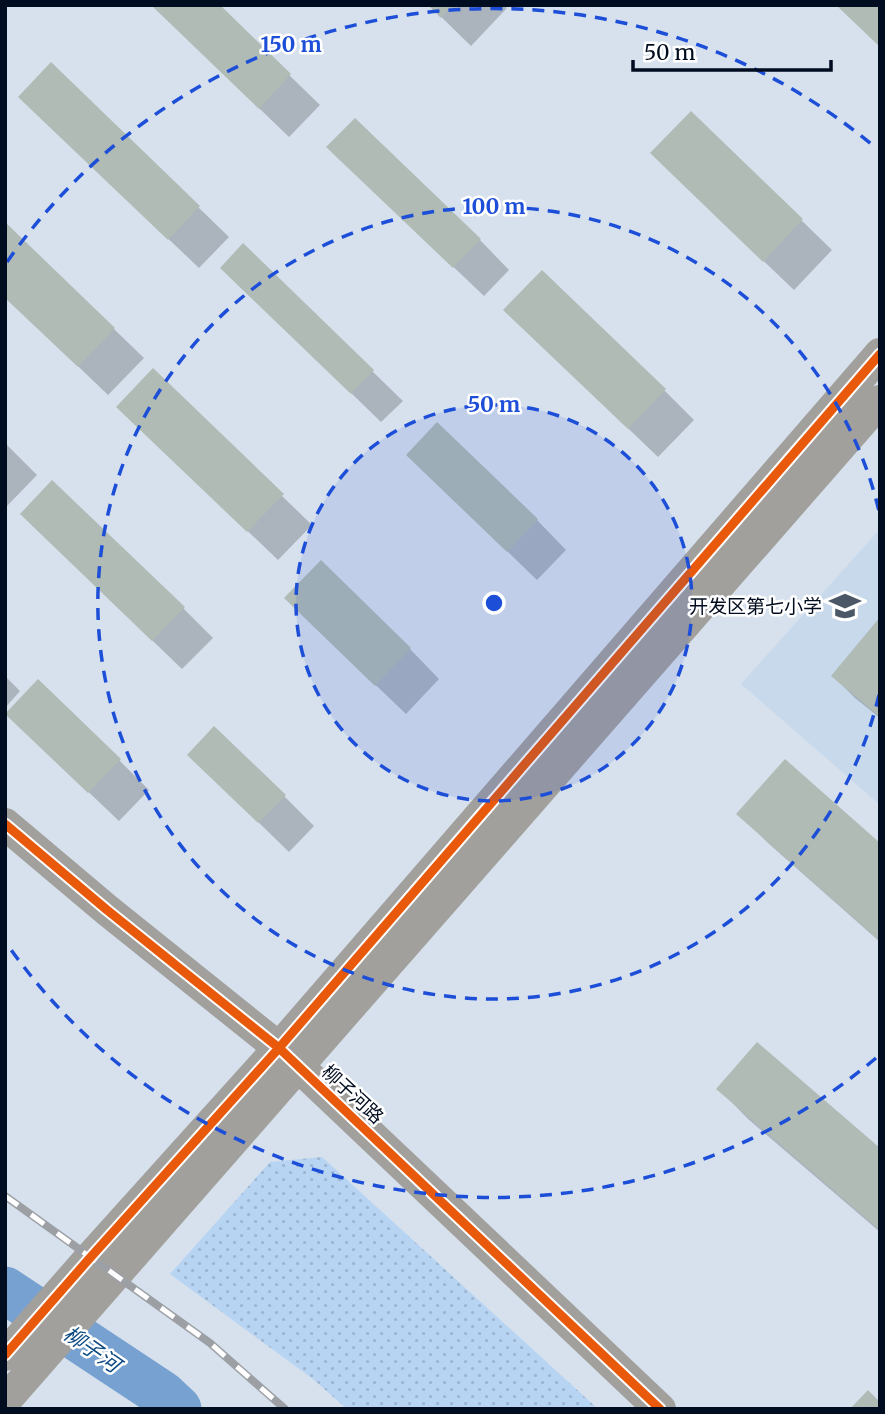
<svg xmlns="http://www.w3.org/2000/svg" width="885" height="1414" font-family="Merriweather,'Noto Sans SC',serif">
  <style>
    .built { fill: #c8d9ec }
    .park { fill: url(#park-dots) }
    .shadow { fill: #0003 }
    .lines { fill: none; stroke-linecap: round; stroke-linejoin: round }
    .river { stroke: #77a1d0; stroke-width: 47 }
    .building { fill: #afbbb4 }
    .tertiary { stroke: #a2a09d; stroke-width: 32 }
    .rail-casing { stroke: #9ca0a5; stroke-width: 8 }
    .rail { stroke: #fff; stroke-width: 5; stroke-dasharray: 16; stroke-linecap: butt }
    .cycleway-casing { stroke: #fff; stroke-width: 13 }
    .cycleway { stroke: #e8590c; stroke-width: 9 }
    .ring { fill: none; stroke: #1d4ed8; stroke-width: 3.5; stroke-dasharray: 12 9 }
    .labels { text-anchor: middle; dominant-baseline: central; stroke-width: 5; stroke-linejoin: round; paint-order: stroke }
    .poi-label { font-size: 19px; fill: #000c1f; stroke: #fff; text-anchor: end }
    .street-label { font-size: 19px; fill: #000c1f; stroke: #fff }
    .water-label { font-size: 21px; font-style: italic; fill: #0c4a84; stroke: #fff }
    .centre { fill: #1d4ed8; stroke: #fff; stroke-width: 3.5 }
    .ring-label { font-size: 21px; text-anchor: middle; font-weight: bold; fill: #1d4ed8; stroke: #fff; stroke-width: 5; stroke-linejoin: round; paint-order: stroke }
  </style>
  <defs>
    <pattern id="park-dots" width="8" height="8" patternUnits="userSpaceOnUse" patternTransform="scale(1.75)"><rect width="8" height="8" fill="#b8d4f3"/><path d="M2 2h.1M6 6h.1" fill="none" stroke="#9cb5d0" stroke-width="1.8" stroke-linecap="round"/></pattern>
  </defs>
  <rect width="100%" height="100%" fill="#d6e1ed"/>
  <path class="built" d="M880,529V805L741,684Z"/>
  <path class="park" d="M322,1157L598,1409H347L313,1379L170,1274L270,1162Z"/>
  <path class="shadow" d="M152,5H217L320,105L289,137Z
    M429,5H504L507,8L471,46Z
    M51,65L229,237L199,268L50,126Z
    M691,113L832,250L794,290L682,183Z
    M358,176L480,240L509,270L484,296Z
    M5,224L144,358L108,395L5,296Z
    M243,246L403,401L381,422L252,297Z
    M535,339L664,390L694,420L658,457Z
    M148,436L282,496L312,525L278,560Z
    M5,443L37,475L6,507L5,506Z
    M438,484L537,520L566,550L537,580Z
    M52,544L183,608L213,638L182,669Z
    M880,620V718L855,698L833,676Z
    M316,628L410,649L439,679L406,714Z
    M5,676L20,691L5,708Z
    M37,743L119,760L149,790L119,821Z
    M219,784L284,796L314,826L289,852Z
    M739,814L880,846V942L768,843Z
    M719,1089L880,1150V1232L748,1119Z"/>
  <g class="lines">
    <path class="river" d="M5,1290L162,1394L178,1409"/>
  </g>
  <path class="building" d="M151,5H220L291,74L259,109Z
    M428,5H452L441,18Z
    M836,5H880V47Z
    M51,62L200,206L168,240L18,97Z
    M691,111L803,219L763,262L650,153Z
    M355,118L481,239L453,268L326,147Z
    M5,222L115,328L78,367L5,298Z
    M243,243L374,370L351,394L220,268Z
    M542,270L666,389L628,429L503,310Z
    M153,368L284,494L247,532L116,407Z
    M437,422L538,519L507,552L406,455Z
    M52,480L185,607L152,641L20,514Z
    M321,560L411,648L375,686L284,598Z
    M880,617V717L831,676Z
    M38,679L121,759L88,793L5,714Z
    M214,726L286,795L258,823L187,755Z
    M785,759L880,843V941L736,814Z
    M757,1042L880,1148V1230L716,1089Z
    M868,1390L880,1402V1409H850Z"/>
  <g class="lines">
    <path class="tertiary" d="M5,824L107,910L279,1048L660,1409
      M5,1355L89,1259L279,1048L880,354
      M5,1401L880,401"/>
    <defs>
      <path id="rail" d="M5,1196L210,1343L285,1409"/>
    </defs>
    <use href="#rail" class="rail-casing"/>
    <use href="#rail" class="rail"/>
    <defs>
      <path id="cycleway" d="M5,824L107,910L279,1048L660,1409
        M5,1355L89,1259L279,1048L880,354"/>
    </defs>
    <use href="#cycleway" class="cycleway-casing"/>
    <use href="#cycleway" class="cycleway"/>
  </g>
  <circle cx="494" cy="603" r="198" fill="#1d4ed8" fill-opacity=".12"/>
  <g class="ring">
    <circle cx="494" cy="603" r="198"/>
    <path d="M879 695A396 396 0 1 1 879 511"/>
    <path d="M876 1058A594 594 0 0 1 7 944M7 262A594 594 0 0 1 876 148"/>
  </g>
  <defs>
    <symbol id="school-bare" viewBox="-9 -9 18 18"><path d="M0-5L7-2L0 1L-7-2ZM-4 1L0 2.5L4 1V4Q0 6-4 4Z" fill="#4b5767" stroke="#fff" stroke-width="2.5" paint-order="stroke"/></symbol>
  </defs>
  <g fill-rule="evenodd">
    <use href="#school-bare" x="823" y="584" width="44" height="44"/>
  </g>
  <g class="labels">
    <g class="poi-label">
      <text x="822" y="606">开发区第七小学</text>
    </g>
    <g class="street-label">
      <text transform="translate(353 1094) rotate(43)">柳子河路</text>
    </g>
    <g class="water-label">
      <text transform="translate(92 1349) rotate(35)">柳子河</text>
    </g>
  </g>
  <circle cx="494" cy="603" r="10" class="centre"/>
  <g class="ring-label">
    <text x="291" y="52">150 m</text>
    <text x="494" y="214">100 m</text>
    <text x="494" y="412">50 m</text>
  </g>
  <rect width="885" height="1414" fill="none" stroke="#000c1f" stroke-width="14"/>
  <path d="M633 60v10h198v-10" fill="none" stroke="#000c1f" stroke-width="3.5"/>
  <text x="644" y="60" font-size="21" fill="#000c1f" stroke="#ffffff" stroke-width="5" paint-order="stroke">50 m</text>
</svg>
